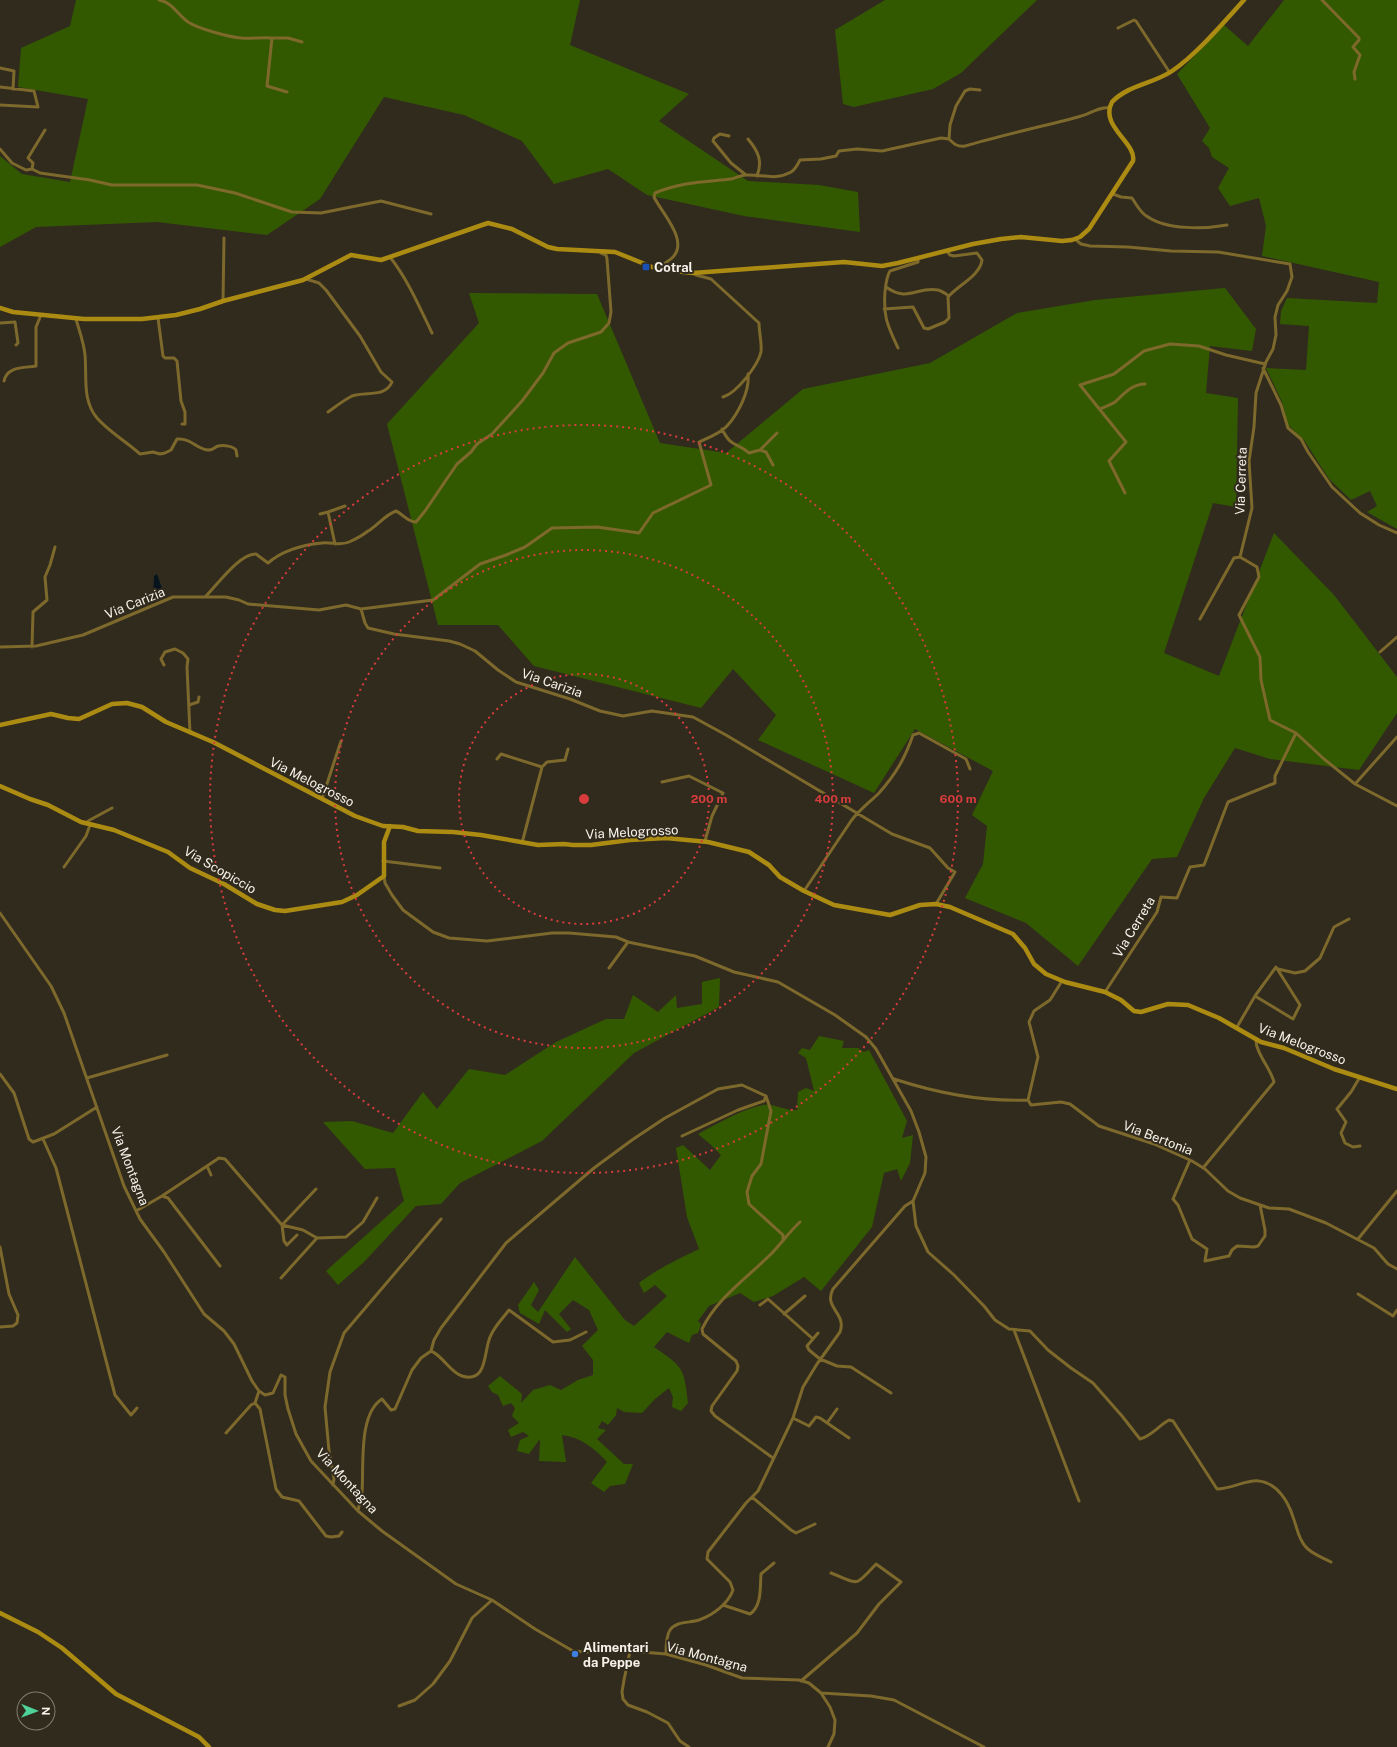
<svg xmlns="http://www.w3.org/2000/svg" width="1397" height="1747" font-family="'Public Sans',sans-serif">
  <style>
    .green { fill: #335900 }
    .water { fill: #07141d }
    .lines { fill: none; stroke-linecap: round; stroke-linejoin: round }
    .street { stroke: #7d692b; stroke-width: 3 }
    .secondary { stroke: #ac8b12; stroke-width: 4.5 }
    .ring { fill: none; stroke: #d93c3c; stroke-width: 2; stroke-dasharray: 2 4 }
    .transit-dot { fill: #1a4fb4; stroke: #312b1e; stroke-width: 1.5 }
    .shop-dot { fill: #3f7fe0; stroke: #312b1e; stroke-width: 1.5 }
    .labels { text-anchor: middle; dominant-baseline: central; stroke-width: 4; stroke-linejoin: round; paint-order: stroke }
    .poi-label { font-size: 13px; font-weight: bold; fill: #f7f3eb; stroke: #312b1e; text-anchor: start }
    .street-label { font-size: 13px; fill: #f7f3eb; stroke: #312b1e }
    .centre { fill: #d93c3c; stroke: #312b1e; stroke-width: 2 }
    .ring-label { font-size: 12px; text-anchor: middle; font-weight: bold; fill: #d93c3c; stroke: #312b1e; stroke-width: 4; stroke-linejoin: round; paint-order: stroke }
  </style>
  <rect width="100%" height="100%" fill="#312b1e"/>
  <path class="green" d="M76,0H580L570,45L689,94L659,121L748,181L819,185L858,192L860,232L744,216L647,195L608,169L554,184L522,141L464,115L384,97L320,199L267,235L157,222L36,227L0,247V156L22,174L70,182L88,99L18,87L21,48L70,26Z
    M885,0H1037L961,73L933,89L854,107L843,104L835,30Z
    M1284,0H1397V529L1367,512L1377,506L1370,491L1351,500L1329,479L1304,440L1288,425L1282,402L1266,368L1306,370L1309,326L1280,324L1281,311L1287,298L1377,303L1379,282L1262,256L1266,226L1259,198L1230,206L1218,188L1229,168L1212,157L1209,148L1202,141L1210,128L1177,74L1224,25L1248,46Z
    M1225,288L1256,329L1252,351L1210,346L1206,393L1238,398L1236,507L1213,503L1164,653L1219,676L1274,533L1334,595L1397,677V713L1359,770L1270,759L1235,748L1204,798L1177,857L1152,859L1078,966L1026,923L965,898L983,864L987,826L972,815L993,771L915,729L874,793L758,740L776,715L733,669L701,708L534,666L498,625H438L387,424L479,323L469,293L597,294L660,443L726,453L803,389L930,363L1017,313L1095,300Z
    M720,978L719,1007L634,1053L542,1141L460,1183L441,1204L416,1206L364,1262L338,1285L326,1271L404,1201L395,1168L365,1169L323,1122L352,1121L393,1133L423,1092L437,1109L469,1069L505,1075L556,1042L606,1019H624L633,995L658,1012L676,995L677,1008L702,1004V982Z
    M819,1036L844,1041L842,1048H858L864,1052L869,1050L907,1121L902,1138L913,1135L910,1163L901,1181L897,1169L884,1173L872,1227L821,1291L804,1277L773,1296L754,1302L740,1293L709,1306L698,1321L701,1324L698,1333L692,1335L689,1343L667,1332L654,1347C683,1367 684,1367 688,1403L681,1411L672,1407L673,1397L669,1388L655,1399L642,1413L624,1412L617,1408L616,1415L608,1425L602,1421L598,1428L606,1430L597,1439L624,1464H633L625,1484L610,1486L604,1492L591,1483L607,1462C595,1449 581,1437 562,1435L566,1462L539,1461L540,1439L529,1454L517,1451L520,1440L529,1436L523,1432L511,1437L508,1430L519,1423L512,1416L515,1408L511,1403L503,1406L498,1395L492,1392L488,1386L500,1376L522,1394L521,1403L533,1390L550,1385L561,1390L578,1380L593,1375V1360L582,1346L598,1330L589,1310L573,1300L559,1314L571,1329L567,1332L545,1310L539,1324L520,1313L518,1305L534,1282L539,1290L531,1305L538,1312L575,1257L625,1320L634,1326L667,1296L655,1285L644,1293L639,1283C657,1269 678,1259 699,1249L687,1217L676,1148L683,1145L710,1170L721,1155L710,1144L698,1134C717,1124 742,1109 763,1105C773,1103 786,1111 797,1110L798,1092L806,1088L814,1091L806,1058L798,1053L802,1048L810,1050Z"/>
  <path class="water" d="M157,574L164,594L155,600L153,597L154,576Z"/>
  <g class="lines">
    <path class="street" d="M159,0C172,2 178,15 188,22C199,29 229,37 241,38C252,39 262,37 272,38L267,86L287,92
      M1322,0L1359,38V40L1353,47L1360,55L1354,72L1355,79
      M1118,28L1134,20L1136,21L1170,73
      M272,38H288L302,42
      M0,68L14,71L13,89
      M0,87L34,91L38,107L0,105
      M729,136L720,134L714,138L713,141L731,163L746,175
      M748,139C758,151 763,161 757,176
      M949,139L950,125L956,106L965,91L970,89L980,90
      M0,149L12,163L26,170L32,169L33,163L28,158L45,130
      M32,169L40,173L90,180L112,185H197L235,193L292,212L321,213L381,201L431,214
      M1113,194L1121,197L1132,198C1136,204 1141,214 1148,217C1167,230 1205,229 1227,225
      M1075,239L1081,244L1090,246L1128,247L1171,251L1218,252L1290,264L1292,277L1287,291L1278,305L1275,317L1276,335L1273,349L1266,362L1256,393L1254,427L1249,461L1252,508L1240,557L1257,567L1259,577L1239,615L1260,657L1261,680L1270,720L1296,733L1275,776V783L1228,802L1204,865L1190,867L1177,898L1161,897L1157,912L1105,992
      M390,257C408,280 419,306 432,333
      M657,269C662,265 669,261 673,257C689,240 661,212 654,197L655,193C682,182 703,182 731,179C736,178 741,175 746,175C762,174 775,181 791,172C795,170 798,164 800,160L821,159L836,156L839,151L857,149L882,151L941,138L949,139C954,144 957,147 965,146C1003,135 1040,127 1078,117C1089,115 1099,106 1110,108
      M693,273L696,275L711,279L759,323C759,332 762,343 761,352C758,365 737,393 723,397
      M306,279L319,283L326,290L360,336L381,372L392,382C385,398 366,391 352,396C344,400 335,407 328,412
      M886,287C908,303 917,286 938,290C942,291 946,294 949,296
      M223,301L224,238
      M884,309L913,307L924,328L928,329L945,322L949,318L948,297C958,285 980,276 982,260L977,253L954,256L950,255L947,251
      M158,318L163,356L165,358H174L177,361L181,401L185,412V424H182
      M76,319C79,330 84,343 85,355C87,377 82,400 97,418C109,432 126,441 140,454L153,452L160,454L165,453L171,450L177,439C193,438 196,450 209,450C213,450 215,447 218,446C224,445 233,446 236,450L237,456
      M0,323L15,322L18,343L16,345
      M898,348C888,326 883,318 885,292C886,284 886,278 890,271L918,262V258
      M1263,368L1281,405L1288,428L1301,439L1308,452L1332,487L1360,513L1379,525L1397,533
      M4,381C7,366 24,368 36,366V327L41,315
      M1100,409C1104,407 1111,405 1115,402C1124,394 1132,384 1145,384
      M722,429C732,449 736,441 749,453L760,450L777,433
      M760,450L766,452L773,465
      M1125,493L1109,461L1126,442L1080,385L1114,374L1144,351L1170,344L1199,346L1226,355L1265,364
      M320,514L328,512
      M335,544L328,512L345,506
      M206,596C217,585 240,553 256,554L268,563C283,550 302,545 322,543C331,542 340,546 349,542C356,539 363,535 368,531C378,525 385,515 396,511C403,514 407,522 416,522L425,511L457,464L471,452L477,444L492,434L522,401L543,373L554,353L568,343L601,332L609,323L611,312L607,259L606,255L601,253
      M361,609L433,600L480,564L506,555L525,547L552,528L597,527L639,533L653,513L711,485L699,442C708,438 721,433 727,426C738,414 750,391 748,374
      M1200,619L1234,558L1240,557
      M0,647L36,646L83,635L173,597H226L239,600L248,604L319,610L346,605L361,609L365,623L368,628L394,634L449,641L460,644L475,651L498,670L516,682L570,699L600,711L623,716L652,711L693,717L726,735L892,834L930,848L948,868L955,872L936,904
      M32,647L33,612L47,600L45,577L50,565L55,547
      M1380,652L1397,637
      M164,665L161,659L165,652L175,649L183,653L188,659L187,667L190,733
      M189,705L198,702L199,697
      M1296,733L1324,759L1355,784L1397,737
      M497,759L501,754L542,767L522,843
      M542,767L547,762L565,760L568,749
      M662,782L689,776L723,793L712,816L705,841
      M1355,784L1397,806
      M322,799L341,741
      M87,824L88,821L112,808
      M383,861L440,868
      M64,867L86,836L90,825
      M384,876L385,883L392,895L403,910L433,932L449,938L487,941L552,933H569L616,937L628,942L695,956L734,972L778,982L835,1015L866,1037L876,1049L911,1111L919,1132L926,1157L925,1173L913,1201L905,1206L833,1289C823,1308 847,1313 840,1332L817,1364L803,1387L793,1418L758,1491L746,1503L708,1552L707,1559L730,1582L733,1590C728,1604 713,1615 699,1620C690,1623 676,1621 670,1630C666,1636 666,1647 666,1654
      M804,891L851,821C859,810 870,802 879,793C896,774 905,758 913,735L919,733L966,759L970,769
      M0,913L51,986L64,1013L124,1186L140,1219L164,1252L204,1314L224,1331L234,1344L252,1381L259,1391L265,1395L273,1393L281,1375L285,1377V1395L288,1409L296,1434L311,1461L358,1511L382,1531L456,1584L492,1600L535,1629L573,1651L586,1652L630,1651L666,1654L706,1665L742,1678L799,1680L809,1683L821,1693L830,1707L835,1720L834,1734L828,1747
      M609,968L628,942
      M1278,969L1295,973L1305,971L1320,958L1334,927L1349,919
      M1237,1027L1255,996L1276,967L1300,1005L1293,1019L1255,996
      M0,1074L14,1093L29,1139L33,1142L54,1134L97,1107
      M1360,1077L1351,1092L1337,1109L1346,1122L1341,1133L1345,1143L1353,1147L1360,1146
      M87,1078L167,1055
      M894,1079C937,1093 982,1102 1028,1100L1031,1105L1061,1102L1070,1104L1099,1126L1154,1144L1192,1161L1205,1169L1228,1191L1240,1198L1269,1208L1289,1209L1326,1223L1374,1248L1388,1264L1397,1269
      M766,1096L771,1111L761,1164L752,1176L747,1192L749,1204L783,1235V1240
      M1028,1100L1038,1057L1029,1022L1034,1011L1050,1000L1062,981
      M43,1139L56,1168L115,1395L131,1415L137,1408
      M1190,1160L1173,1199L1178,1205L1192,1239L1207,1249L1205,1261L1229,1256L1232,1250L1237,1246L1254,1247L1258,1246L1265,1236V1230L1260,1205
      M207,1166L211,1175
      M1203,1168L1274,1082C1271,1069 1255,1052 1256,1039
      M162,1196L219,1158L225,1159L282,1225L316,1189
      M913,1201L916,1226L928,1252L954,1275L984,1306L995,1320L1009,1329L1030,1331L1048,1350L1071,1368L1093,1383L1122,1416L1140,1439C1153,1435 1158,1426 1169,1420L1173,1421L1217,1489C1231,1489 1248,1479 1259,1481C1277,1483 1288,1501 1293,1517C1297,1527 1298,1538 1305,1546C1311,1554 1322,1557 1331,1562
      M136,1211L162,1196L168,1198L220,1266
      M317,1238L346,1237L363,1222L377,1198
      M1358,1239L1397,1191
      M0,1247L9,1294L18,1315L17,1323L13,1326L0,1327
      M281,1278L317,1238L303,1230L282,1225L284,1241L287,1245L297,1235
      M1358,1294L1393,1316L1397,1310
      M760,1305L768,1299L813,1339
      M784,1314L805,1296
      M1014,1330L1079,1501
      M818,1333L807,1346L809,1350L820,1359L837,1366L851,1367L891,1393
      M431,1351L434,1340L441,1328L506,1243L594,1168L632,1140L665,1118L718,1089L742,1085L766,1096L764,1101L738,1110L682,1136
      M259,1391L255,1403L260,1409L276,1489L282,1497L299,1501L326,1536L331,1537L339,1536L342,1532
      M793,1418L809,1426L816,1417L820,1418L849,1438
      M827,1423L837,1409
      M226,1433L251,1405L255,1403
      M773,1458L715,1416L711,1411L712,1406L737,1371L738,1366L736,1361L703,1334L702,1329C717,1298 747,1278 771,1254C781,1244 789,1232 800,1222
      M333,1485L334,1479L329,1451L325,1407L330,1372L344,1333L441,1219
      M752,1497L791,1530L796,1533L815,1524
      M358,1511C359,1505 361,1498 362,1492C364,1467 358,1414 382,1399L391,1410L395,1409L412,1370L421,1358L431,1351C443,1356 450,1372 462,1376C489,1384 483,1349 491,1335C495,1326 503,1318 509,1310L553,1342L570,1340L586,1332
      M723,1605L750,1614C762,1606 760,1587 761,1574L774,1563
      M630,1651L624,1680L622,1692L623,1699L628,1705L647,1712L668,1723L680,1741L689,1747
      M801,1681L857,1633L879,1604L901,1582L876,1564C854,1588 860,1584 831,1573
      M821,1693L871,1696L894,1700L984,1747
      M399,1706L415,1700L433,1684L450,1661L472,1618L492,1600"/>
    <path class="secondary" d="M0,308L13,312L84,319H142L176,315L200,309L223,301L303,280L351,255L381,260L488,223L512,229L548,247L557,249L615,252L657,269L693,273L844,262L882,266L898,263L973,244L1001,239L1021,237L1062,241L1072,240L1080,237L1089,229L1133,161C1137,143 1099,126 1112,102C1128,85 1153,84 1172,71C1196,55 1224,22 1244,0
      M0,725L51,714L68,718L79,719L112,704L127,703L142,707L166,722L213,742L355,816L383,826L403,827L418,831L453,832L481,835L538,845L564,844L573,845H591L630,840L666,838L708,842L749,852L769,865L780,877L804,891L834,905L890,915L920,905L936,904L950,907L1013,934L1025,948L1034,964L1046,974L1065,982L1105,992L1121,1000L1134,1011L1141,1012L1168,1004L1188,1005L1219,1018L1261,1042L1284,1048L1334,1069L1397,1089
      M0,786L30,799L48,805L81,822L114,830L168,852L190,868L224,884L257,904L275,910L285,911L342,902L357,895L384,876V842L390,826
      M0,1613L38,1632L62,1648L116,1694L199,1737L209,1747"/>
  </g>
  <g class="ring">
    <circle cx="584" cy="799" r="125"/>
    <circle cx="584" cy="799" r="249"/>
    <circle cx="584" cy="799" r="374"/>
  </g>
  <rect class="transit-dot" x="642" y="263" width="8" height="8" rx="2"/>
  <circle class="shop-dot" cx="575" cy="1654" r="4"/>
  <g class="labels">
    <g class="poi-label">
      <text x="654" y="267">Cotral</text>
      <text x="583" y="1647">Alimentari<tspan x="583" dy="15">da Peppe</tspan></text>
    </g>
    <g class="street-label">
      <text transform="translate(1241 481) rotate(-88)">Via Cerreta</text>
      <text transform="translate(135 603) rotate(-22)">Via Carizia</text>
      <text transform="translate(552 683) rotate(19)">Via Carizia</text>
      <text transform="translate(312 782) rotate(27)">Via Melogrosso</text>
      <text transform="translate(632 832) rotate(-3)">Via Melogrosso</text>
      <text transform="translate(220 870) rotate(30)">Via Scopiccio</text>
      <text transform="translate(1134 927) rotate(-59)">Via Cerreta</text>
      <text transform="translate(1302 1044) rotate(21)">Via Melogrosso</text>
      <text transform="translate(1158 1138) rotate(21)">Via Bertonia</text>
      <text transform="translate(130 1166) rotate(69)">Via Montagna</text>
      <text transform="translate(347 1481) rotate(47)">Via Montagna</text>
      <text transform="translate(707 1657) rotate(15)">Via Montagna</text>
    </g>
  </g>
  <circle cx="584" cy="799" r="6" class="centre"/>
  <g class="ring-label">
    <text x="709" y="803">200 m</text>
    <text x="833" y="803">400 m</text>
    <text x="958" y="803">600 m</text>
  </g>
  <g transform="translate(36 1711) rotate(91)"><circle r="19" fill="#312b1e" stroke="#807b70"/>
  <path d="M0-3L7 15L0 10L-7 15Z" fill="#4dd39a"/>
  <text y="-6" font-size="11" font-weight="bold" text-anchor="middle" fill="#f7f3eb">N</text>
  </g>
</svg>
